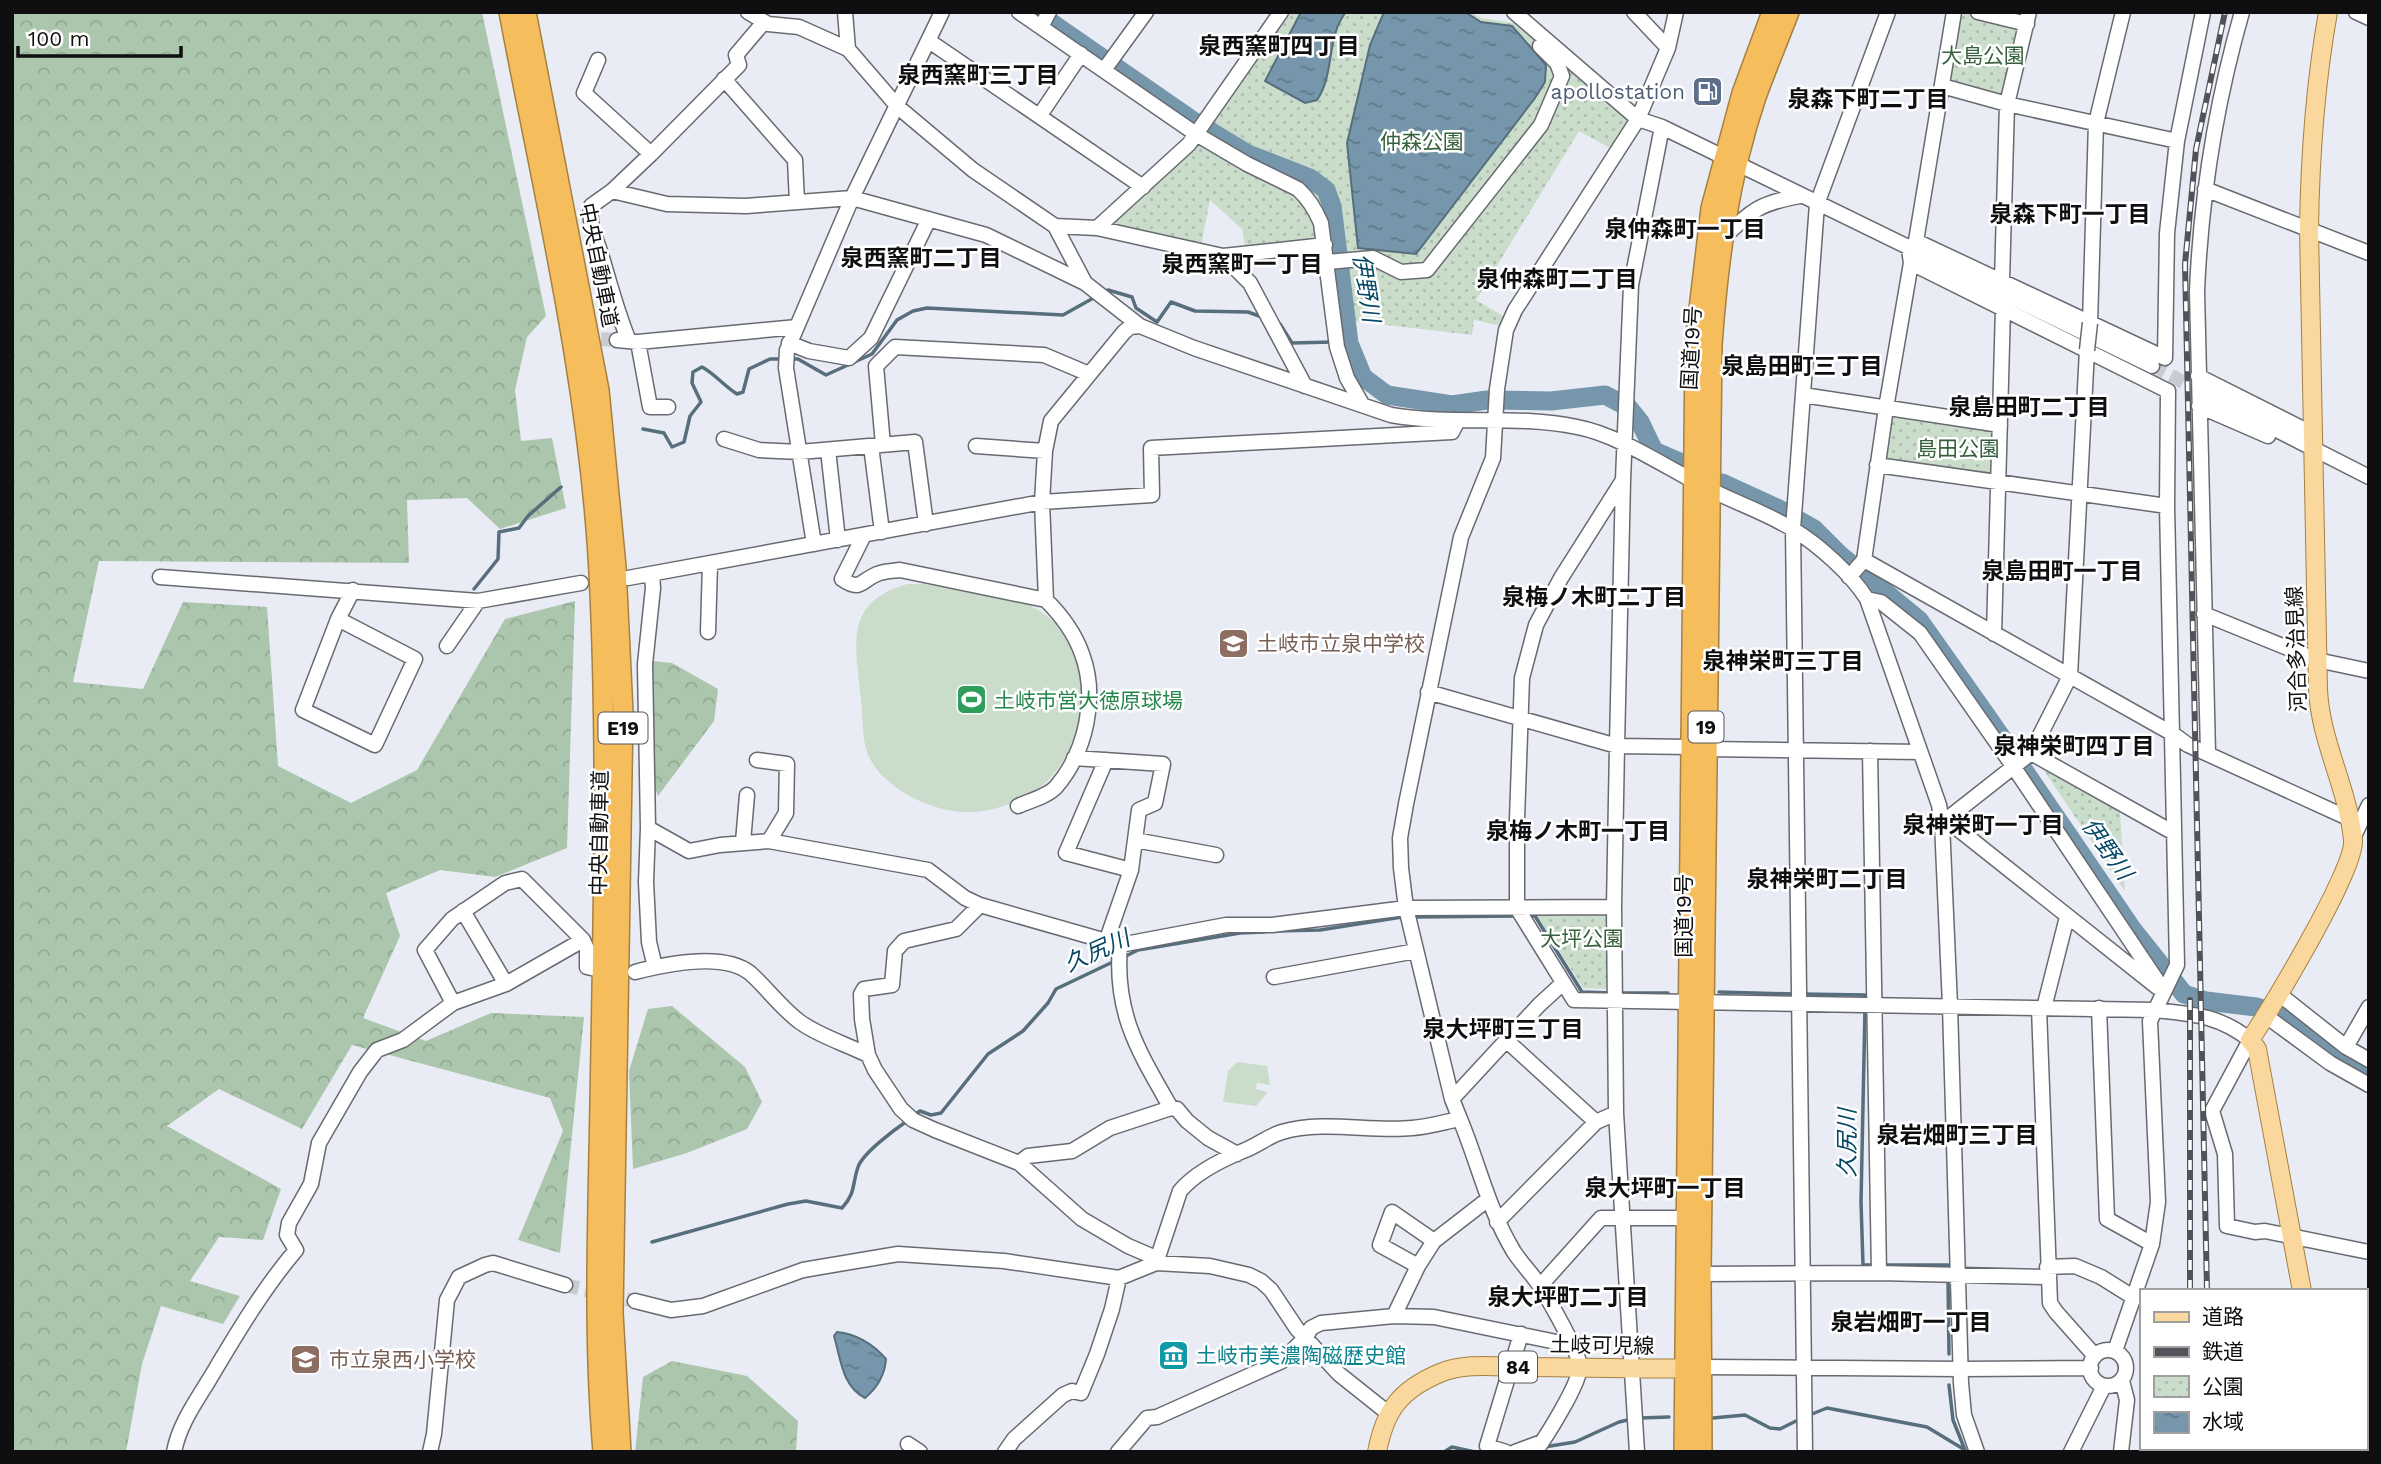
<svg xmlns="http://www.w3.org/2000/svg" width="2381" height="1464" font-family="'Work Sans','Noto Sans JP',sans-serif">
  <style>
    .grass { fill: #caddcb }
    .forest { fill: url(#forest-crowns) }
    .park { fill: url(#park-dots) }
    .water { fill: url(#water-ripples); stroke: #576e7d; stroke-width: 2 }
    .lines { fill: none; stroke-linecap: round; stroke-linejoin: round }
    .stream { stroke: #576e7d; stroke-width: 3.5 }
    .river { stroke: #7697ab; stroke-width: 19 }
    .minor-tunnel { stroke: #c9cbd3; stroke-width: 14; stroke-dasharray: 14 7; stroke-linecap: butt }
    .minor-casing { stroke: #686a71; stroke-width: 17 }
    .major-casing { stroke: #a48042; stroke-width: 20 }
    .highway-casing { stroke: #a48042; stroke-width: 22 }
    .minor { stroke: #fff; stroke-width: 14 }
    .major { stroke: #f9d79d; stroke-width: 18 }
    .highway { stroke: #f5bd5c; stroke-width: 19 }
    .rail-casing { stroke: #525358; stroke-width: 6 }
    .rail { stroke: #fff; stroke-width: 3.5; stroke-dasharray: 10; stroke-linecap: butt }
    .minor-bridge-casing { stroke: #686a71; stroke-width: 17; stroke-linecap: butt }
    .minor-bridge { stroke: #fff; stroke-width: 14 }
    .labels { text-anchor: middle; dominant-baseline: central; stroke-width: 5; stroke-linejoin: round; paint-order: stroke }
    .shield { fill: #fff; stroke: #575759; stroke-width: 2 }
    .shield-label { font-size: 19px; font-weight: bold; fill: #0f0f12 }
    .park-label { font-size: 21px; fill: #37613c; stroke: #fff }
    .service-label { font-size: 21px; fill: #4e5e75; stroke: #fff; text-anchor: end }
    .street-label { font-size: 21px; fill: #0f0f12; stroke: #fff }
    .education-label { font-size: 21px; fill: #785e54; stroke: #fff; text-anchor: start }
    .leisure-label { font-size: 21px; fill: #27864d; stroke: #fff; text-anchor: start }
    .culture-label { font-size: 21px; fill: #0d838f; stroke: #fff; text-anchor: start }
    .neighbourhood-label { font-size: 23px; font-weight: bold; fill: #0f0f12; stroke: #fff }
    .water-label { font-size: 23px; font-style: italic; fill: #064865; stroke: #fff }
  </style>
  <defs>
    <pattern id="forest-crowns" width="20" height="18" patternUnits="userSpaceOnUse" patternTransform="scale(1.75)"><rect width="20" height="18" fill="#abc6ac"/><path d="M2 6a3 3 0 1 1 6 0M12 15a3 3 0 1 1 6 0" fill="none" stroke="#92a993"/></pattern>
    <pattern id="park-dots" width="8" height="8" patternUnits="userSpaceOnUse" patternTransform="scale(1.75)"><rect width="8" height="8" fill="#caddcb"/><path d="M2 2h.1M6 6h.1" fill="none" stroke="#acbcad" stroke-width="1.8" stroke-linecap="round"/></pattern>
    <pattern id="water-ripples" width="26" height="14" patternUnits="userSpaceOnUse" patternTransform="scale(1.75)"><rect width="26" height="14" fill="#7697ab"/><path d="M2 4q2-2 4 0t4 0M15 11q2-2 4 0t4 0" fill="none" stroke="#5f7a8a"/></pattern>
  </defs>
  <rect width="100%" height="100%" fill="#eaecf5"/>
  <path class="grass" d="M907,584H924C948,588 972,593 997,598C1007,599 1018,600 1027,604C1041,611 1056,621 1065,633C1097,678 1082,753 1041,787C1022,803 986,814 961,812C927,809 880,787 867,752C862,739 863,715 861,700C856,646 842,603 907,584Z
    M1237,1062L1267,1066L1270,1085L1257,1083L1256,1089L1268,1092L1256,1106L1223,1102L1228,1071Z"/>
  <path class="forest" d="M12,12H482L546,316L527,337L515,390L521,441L552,438L566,508L500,529L467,498L407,500L409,563L99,561L73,682L143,689L183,602L267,607L278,766L351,803L417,770L505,619L575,601L567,848L495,877L440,870L386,893L400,936L363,1018L426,1041L491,1013L584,1017L560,1253L518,1240L563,1131L550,1098L352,1045L302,1129L219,1089L167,1126L281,1189L263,1240L219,1237L190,1281L240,1296L223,1324L161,1306L142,1364L126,1452H12Z
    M653,661L672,663L718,689L714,721L658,796L652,781Z
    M672,1006L745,1067L762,1102L747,1129L687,1153L633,1169L629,1071L648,1009Z
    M672,1361L747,1376L798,1421L796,1452H635L643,1377Z"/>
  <path class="park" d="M1285,12H1471L1481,18L1520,24L1629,120L1610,148L1579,131L1476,300L1505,317L1501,326L1474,320L1472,335L1353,321L1341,241L1245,248L1243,230L1210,200L1201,246L1113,229L1112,220L1194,144Z
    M1963,12L2018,26L2021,30L2002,96L1947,82L1958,15Z
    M1892,414L1990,428L1993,433L1992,475L1883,460Z
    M2040,762L2120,812L2125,891L2043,769Z
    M1536,914H1609L1608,989L1583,988Z"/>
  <path class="water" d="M1301,12H1346C1326,37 1335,74 1317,100L1305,103L1265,81Z
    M1384,12H1465L1481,22L1512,26L1546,65L1545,82L1535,98L1416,254L1358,248L1347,143L1370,45Z
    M837,1332C856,1334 873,1344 886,1359C885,1374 877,1388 865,1398C842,1386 841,1360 834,1336Z"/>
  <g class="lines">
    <path class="stream" d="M1104,292L1108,290L1132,297L1136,308L1157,322L1171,302L1195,311L1248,312L1262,317
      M1276,322L1280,324L1292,343L1333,342
      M789,359H798L826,375L872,354L897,320L913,311L927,308L1063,315L1097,296
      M643,429L664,433L672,447L684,442L690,416L701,402L692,383L693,372L702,367C715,374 724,386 737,394L743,392L749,369L770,359H781
      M474,589L498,559L499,532L519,528L528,516L561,487
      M1526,916H1535L1582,992L1612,993
      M1414,917L1518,916
      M1275,931L1320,930L1402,917
      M1124,957L1138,950L1240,933L1264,932
      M1719,992L1794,994
      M1620,993H1668
      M1802,994L1865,995V1001
      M1865,1009L1861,1202L1863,1265H1876
      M913,1116L920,1111L931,1115L941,1113L988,1054L1023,1031L1048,1003L1056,989L1117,960
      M652,1242L788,1204L806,1201L842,1208C856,1193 852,1184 858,1167C863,1153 894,1130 907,1121
      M1884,1265H1948V1270
      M1948,1278L1949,1354
      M1949,1385L1953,1420L1965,1450
      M1807,1416L1827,1408L1927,1427L1965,1450
      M1640,1418L1669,1417
      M1713,1418L1745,1415L1770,1428L1780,1429L1800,1419
      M1544,1447L1575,1442L1619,1422L1632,1419
      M1444,1452L1452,1447L1475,1452"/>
    <path class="river" d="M1036,12L1192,120L1248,154L1310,178L1326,190L1332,206L1349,343L1363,377L1387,395L1452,405L1487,400L1551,401L1605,395L1628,407L1640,422L1654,451L1682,463
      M1722,483L1779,509L1814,529L1839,554L1919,620L1991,722L2133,930L2184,994L2206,1001L2256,1007L2281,1014L2335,1054L2369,1074"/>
    <path class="minor-tunnel" d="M580,338L617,340
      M2152,366L2204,393
      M565,1285L635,1301"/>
    <defs>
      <path id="minor" d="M748,12L768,24L799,27L848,49L898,107L973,170L1055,226L1085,283
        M845,12L848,49
        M1019,12L1196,134L1247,164L1298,189C1309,199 1315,209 1321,223L1337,347L1347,378L1362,404
        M1514,12L1638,119L1662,127L2152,366
        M1634,12L1668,48
        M1978,12L2027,24
        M2356,12L2369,18
        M1041,27L1049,12
        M929,41L1143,187
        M598,60L584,93L651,154
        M1104,70L1146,12
        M724,79L795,160L797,202
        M1942,86L2007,104L2177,141
        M1040,115L1081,54
        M2205,189L2369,253
        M612,191L667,204L746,206L852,198L986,235L1085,283L1140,326L1194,348L1391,415C1455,426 1514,414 1577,427C1620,435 1668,469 1707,488C1736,503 1767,513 1794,530C1819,545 1852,575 1867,599L1939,805L1942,823L1950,1006L1961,1383L1964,1415L1977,1452
        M1055,226L1097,228L1223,256L1325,245
        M1097,228L1189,144L1281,12
        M1723,238C1752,210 1760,203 1800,196
        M1916,241L2165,358L2167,233L2177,141L2203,12
        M1223,256L1250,283L1305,386
        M1327,262L1373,258L1401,272L1427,270L1541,125L1562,76L1557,63L1540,46
        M1911,263L2168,391L2167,506L2177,965L2150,1021L2158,1202L2152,1244L2115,1351
        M2002,281L2007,104L2029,12
        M2090,323L2096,123L2123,12
        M617,340L638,342L797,327
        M629,341C618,315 611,288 603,261C598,242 588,226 591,206L612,191L651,154L739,65L736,55L764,22
        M638,342L650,407H668
        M789,343L809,351L849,358L871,338L929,219
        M2198,376L2313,434
        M2204,393L2369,477
        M1803,395L2000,425
        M2199,406L2268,436
        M724,439L759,450L800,452L915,442L926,524
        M883,445L876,366L895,347L1044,355L1089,374
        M871,446L882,532
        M976,446L1045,451
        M828,450L838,540
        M1877,465L2167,506
        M1623,480L1561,578L1536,625L1522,678L1517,819V908L1574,1000L2154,1010C2192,1014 2219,1015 2250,1040L2212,1111L2225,1154L2227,1226L2255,1232L2265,1231L2369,1252
        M864,535L842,579C861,592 860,581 877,574C884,571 892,571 900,570L1046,600C1061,615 1075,634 1082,654C1098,697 1086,752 1056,787C1048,796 1029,801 1018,806
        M814,544L786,368L787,350L852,198L942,12
        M1864,560L2173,734L2188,745L2350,819
        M652,575L653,588L645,664L648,828L646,882L649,942L655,967
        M160,577L478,601L581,583
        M1849,577L1864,560L1886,408L1911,263L1909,249L1916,241L1954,12
        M628,578L1042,502L1152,495L1151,448L1452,432L1457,422
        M1867,599L1881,602L1920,633L2013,766L2164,991
        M1046,600L1042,502L1045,451L1051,421L1124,332L1130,327L1140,326
        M2204,614L2317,660L2369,671
        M338,619L415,659L375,745L303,710L338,619L353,590
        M708,632L710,564
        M1994,634L2003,308
        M447,646L478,601
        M1428,692L1617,746L1692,747
        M1706,749L1920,752
        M1870,751L1879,1273
        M2031,753L2174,833
        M2208,753L2197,291C2201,197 2216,103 2242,12
        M1074,758L1163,764L1155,803L1139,810L1131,870L1106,942
        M757,760L787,764L786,813L769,841
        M1106,760L1066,853L1131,870
        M1942,823L2031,753L2070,676L2087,350
        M1942,823L1953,825L2157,987
        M648,828L689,851L720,845L769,841L928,870L965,898L980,905L1120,945L1226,925H1272L1406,908L1614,907
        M2353,838L2369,805
        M1135,840L1216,855
        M743,842L747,795
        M980,905L956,929L904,941L895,951L892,985L864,989L861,994L862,1019L868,1055L875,1070L901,1109L913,1120L935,1130L1019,1163L1082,1219L1128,1246L1149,1255L1156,1263
        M463,911L506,984
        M635,972C666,964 723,952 750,973C767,988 781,1008 800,1022C819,1036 846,1044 868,1055
        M1274,977L1416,951
        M2279,994L2346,1047L2369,1060
        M453,1003L425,950L452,919L505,883L522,879L583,940L587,949V967L596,969
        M2039,1008L2050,1303L2056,1312L2095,1356
        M2044,1008L2067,917
        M2099,1008L2107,1219L2152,1244
        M2266,1016L2330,1063L2369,1085
        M1507,1041L1596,1122
        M2346,1047L2369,1007
        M1452,1099L1539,1005L1563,983
        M1171,1108L1177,1109L1187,1121L1208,1138L1237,1154
        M1460,1119C1479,1165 1488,1209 1514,1252C1522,1264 1532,1274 1540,1286C1549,1300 1580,1354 1580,1367C1579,1385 1546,1437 1535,1452
        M1019,1163L1028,1156L1072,1151L1110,1128L1171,1108C1139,1052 1114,1014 1120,945
        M1497,1222L1596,1122L1616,1113
        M1156,1263L1180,1191C1196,1172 1221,1160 1243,1151C1257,1146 1268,1136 1282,1132C1324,1120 1370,1132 1412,1128C1428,1127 1444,1122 1460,1119L1452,1099L1406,908L1401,868L1400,838L1406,804L1461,537L1493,458L1497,389L1506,330L1515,310L1638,119L1668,48L1676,12
        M1418,1266L1380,1245L1392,1212L1434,1241
        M2047,1267L2075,1266L2101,1277L2133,1297
        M1701,1274L1879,1273L2047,1277
        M1540,1286L1601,1218H1687
        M635,1301L671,1310L703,1306L803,1270L898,1254L1004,1261L1119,1278L1156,1263L1210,1266L1249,1275L1261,1281L1271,1290L1297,1329L1339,1374L1388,1413
        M1394,1316L1418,1266L1434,1241L1487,1200
        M2090 1368a18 18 0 1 1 36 0a18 18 0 1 1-36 0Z
        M1703,1367L1961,1369L2091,1368
        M2365,1418L2369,1419
        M908,1444L920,1452
        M2257,1448V1452
        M174,1452C179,1425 195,1403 209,1380C236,1335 262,1290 296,1250L287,1235L289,1223L311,1184L319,1143L360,1072L377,1050L403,1040L453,1003L506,984L583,940
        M430,1452L434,1434L447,1300L459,1277L485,1265L493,1263L565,1285
        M1005,1452L1014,1439L1063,1395L1072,1391L1081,1393L1097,1354L1112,1309L1119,1278
        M1118,1452L1147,1418L1157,1417L1282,1361L1306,1337L1311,1328L1321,1323L1394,1316L1434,1317L1571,1345
        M1506,1452L1487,1446L1521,1334
        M1515,1452L1542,1442
        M1637,1452L1616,1113L1614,907L1617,746L1623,480L1631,285L1662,127
        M1805,1452L1793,529L1817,204L1888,12
        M2071,1452L2104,1386
        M2121,1452L2127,1400L2122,1381
        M2270,1452L2272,1448
        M2307,1452L2308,1448"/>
      <path id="major" d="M2302,1291L2257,1049L2250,1040C2270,1010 2356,869 2353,840C2348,788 2320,741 2318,689L2309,230C2310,156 2315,85 2328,12
        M2327,1448L2328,1452
        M1377,1452C1385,1410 1400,1390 1440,1373C1465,1362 1499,1367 1525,1367C1583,1367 1639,1370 1697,1368"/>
      <path id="highway" d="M509,12C544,197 589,383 599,572C608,749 603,926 600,1103C598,1220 593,1335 603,1452
        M526,12L599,390L616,567L623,713L613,1313L621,1452
        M1684,1452L1695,343L1711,208L1742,93L1772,12
        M1702,1452L1701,1274L1712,345C1718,261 1729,177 1756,97C1766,69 1778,41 1789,12"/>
    </defs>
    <use href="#minor" class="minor-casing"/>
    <use href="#major" class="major-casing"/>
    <use href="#highway" class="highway-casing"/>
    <use href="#minor" class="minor"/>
    <use href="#major" class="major"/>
    <use href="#highway" class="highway"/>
    <defs>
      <path id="rail" d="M2190,1000V1291
        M2207,1291L2185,264L2196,149L2225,12
        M2192,1448V1452
        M2211,1448V1452"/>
    </defs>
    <use href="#rail" class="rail-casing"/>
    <use href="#rail" class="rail"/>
    <defs>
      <path id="minor-bridge" d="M2087,350L2090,323"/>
    </defs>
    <use href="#minor-bridge" class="minor-bridge-casing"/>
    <use href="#minor-bridge" class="minor-bridge"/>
  </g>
  <defs>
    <symbol id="fuel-square" viewBox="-11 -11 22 22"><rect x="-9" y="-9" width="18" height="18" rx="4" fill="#5c6f8a" stroke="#fff"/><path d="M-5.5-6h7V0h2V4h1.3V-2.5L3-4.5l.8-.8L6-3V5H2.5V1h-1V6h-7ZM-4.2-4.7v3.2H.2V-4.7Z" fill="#fff"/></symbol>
    <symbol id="school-square" viewBox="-11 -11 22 22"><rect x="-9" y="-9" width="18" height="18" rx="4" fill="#8d6e63" stroke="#fff"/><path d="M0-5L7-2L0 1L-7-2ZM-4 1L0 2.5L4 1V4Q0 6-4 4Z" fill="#fff"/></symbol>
    <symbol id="stadium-square" viewBox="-11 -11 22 22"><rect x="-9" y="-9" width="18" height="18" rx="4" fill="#2e9e5b" stroke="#fff"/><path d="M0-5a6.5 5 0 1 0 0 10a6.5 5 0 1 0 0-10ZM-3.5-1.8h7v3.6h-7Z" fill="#fff"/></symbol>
    <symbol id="museum-square" viewBox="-11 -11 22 22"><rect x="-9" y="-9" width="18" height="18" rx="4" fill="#0f9aa8" stroke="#fff"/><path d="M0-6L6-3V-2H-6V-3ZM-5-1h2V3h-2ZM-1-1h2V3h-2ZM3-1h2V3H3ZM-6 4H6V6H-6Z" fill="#fff"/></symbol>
  </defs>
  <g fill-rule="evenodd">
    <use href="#fuel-square" x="1690" y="74" width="35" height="35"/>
    <use href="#school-square" x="1216" y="626" width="35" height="35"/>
    <use href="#stadium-square" x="954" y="682" width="35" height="35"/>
    <use href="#museum-square" x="1156" y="1338" width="35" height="35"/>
    <use href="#school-square" x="288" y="1342" width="35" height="35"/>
  </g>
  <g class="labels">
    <g class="shield">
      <rect x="1688.5" y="711.5" width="35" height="31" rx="5"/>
      <rect x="598.5" y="712.5" width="49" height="31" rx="5"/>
      <rect x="1499" y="1351.5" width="38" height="31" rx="5"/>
    </g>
    <g class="shield-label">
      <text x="1706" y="727">19</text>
      <text x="623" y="728">E19</text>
      <text x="1518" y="1367">84</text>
    </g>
    <g class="park-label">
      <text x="1983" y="55">大島公園</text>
      <text x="1422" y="141">仲森公園</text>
      <text x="1958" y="448">島田公園</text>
      <text x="1582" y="938">大坪公園</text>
    </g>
    <g class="service-label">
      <text x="1685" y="91">apollostation</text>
    </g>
    <g class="street-label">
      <text transform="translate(599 265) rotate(79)">中央自動車道</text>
      <text transform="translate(1691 348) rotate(-87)">国道19号</text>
      <text transform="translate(2296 649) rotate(-92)">河合多治見線</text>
      <text transform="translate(599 833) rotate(-89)">中央自動車道</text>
      <text transform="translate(1683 916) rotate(-90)">国道19号</text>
      <text transform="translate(1602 1345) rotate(1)">土岐可児線</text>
    </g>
    <g class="education-label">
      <text x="1257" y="643">土岐市立泉中学校</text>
      <text x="329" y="1359">市立泉西小学校</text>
    </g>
    <g class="leisure-label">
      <text x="994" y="700">土岐市営大徳原球場</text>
    </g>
    <g class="culture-label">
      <text x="1196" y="1355">土岐市美濃陶磁歴史館</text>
    </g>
    <g class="neighbourhood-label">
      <text x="1279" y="46">泉西窯町四丁目</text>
      <text x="978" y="75">泉西窯町三丁目</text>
      <text x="1868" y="99">泉森下町二丁目</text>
      <text x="2070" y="214">泉森下町一丁目</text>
      <text x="1685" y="229">泉仲森町一丁目</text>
      <text x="921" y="258">泉西窯町二丁目</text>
      <text x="1242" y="264">泉西窯町一丁目</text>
      <text x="1557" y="279">泉仲森町二丁目</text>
      <text x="1802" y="366">泉島田町三丁目</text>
      <text x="2029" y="407">泉島田町二丁目</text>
      <text x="2062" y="571">泉島田町一丁目</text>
      <text x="1594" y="597">泉梅ノ木町二丁目</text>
      <text x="1783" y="661">泉神栄町三丁目</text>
      <text x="2074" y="746">泉神栄町四丁目</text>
      <text x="1983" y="825">泉神栄町一丁目</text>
      <text x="1578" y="831">泉梅ノ木町一丁目</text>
      <text x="1827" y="879">泉神栄町二丁目</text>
      <text x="1503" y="1029">泉大坪町三丁目</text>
      <text x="1957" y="1135">泉岩畑町三丁目</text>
      <text x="1665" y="1188">泉大坪町一丁目</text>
      <text x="1568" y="1297">泉大坪町二丁目</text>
      <text x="1911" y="1322">泉岩畑町一丁目</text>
    </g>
    <g class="water-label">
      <text transform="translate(1366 288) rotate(81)">伊野川</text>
      <text transform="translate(2107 849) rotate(55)">伊野川</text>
      <text transform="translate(1097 951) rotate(-24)">久尻川</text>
      <text transform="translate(1847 1143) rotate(-90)">久尻川</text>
    </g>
  </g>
  <rect width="2381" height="1464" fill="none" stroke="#0f0f12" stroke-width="28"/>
  <rect x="2140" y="1289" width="228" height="161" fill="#ffffff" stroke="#9f9fa0" stroke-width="2"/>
  <rect x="2154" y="1312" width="35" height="10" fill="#f9d79d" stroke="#9f9fa0" stroke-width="2"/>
  <text x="2202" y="1324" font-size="21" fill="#0f0f12">道路</text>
  <rect x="2154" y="1347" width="35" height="10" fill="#525358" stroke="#9f9fa0" stroke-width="2"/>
  <text x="2202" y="1359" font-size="21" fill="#0f0f12">鉄道</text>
  <rect x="2154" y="1376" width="35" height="21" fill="url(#park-dots)" stroke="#9f9fa0" stroke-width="2"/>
  <text x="2202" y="1394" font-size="21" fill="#0f0f12">公園</text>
  <rect x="2154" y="1412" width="35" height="21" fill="url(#water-ripples)" stroke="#9f9fa0" stroke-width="2"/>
  <text x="2202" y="1429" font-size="21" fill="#0f0f12">水域</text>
  <path d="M18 46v10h163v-10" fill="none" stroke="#0f0f12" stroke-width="3.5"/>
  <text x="28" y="46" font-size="21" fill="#0f0f12" stroke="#ffffff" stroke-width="5" paint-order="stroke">100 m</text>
</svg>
